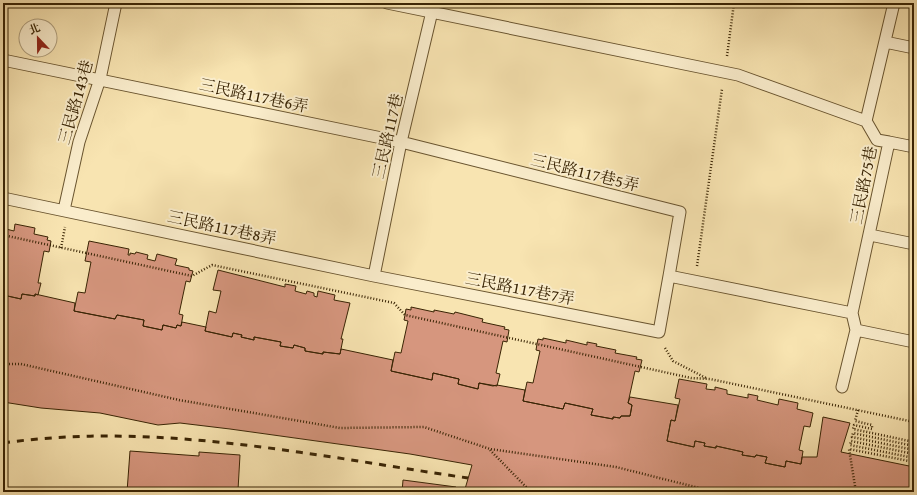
<svg xmlns="http://www.w3.org/2000/svg" width="917" height="495" font-family="'Gentium Book Plus','Noto Serif TC',serif">
  <style>
    .building { fill: #d6967e; stroke: #392404 }
    .lines { fill: none; stroke-linecap: round; stroke-linejoin: round }
    .service-casing { stroke: #69542f; stroke-width: 13 }
    .path { stroke: #392404; stroke-width: 2.5; stroke-dasharray: 1 2; stroke-linecap: butt }
    .service { stroke: #faedcc; stroke-width: 11 }
    .rail { stroke: #392404; stroke-width: 3; stroke-dasharray: 7 7; stroke-linecap: butt }
    .labels { text-anchor: middle; dominant-baseline: central; stroke-width: 4; stroke-linejoin: round; paint-order: stroke }
    .street-label { font-size: 16px; fill: #392404; stroke: #faedcc }
  </style>
  <rect width="100%" height="100%" fill="#f8e4b1"/>
  <filter id="stains"><feTurbulence type="fractalNoise" baseFrequency=".005" numOctaves="4"/><feColorMatrix values="0 0 0 0 .2 0 0 0 0 .09 0 0 0 0 .02 0 0 0 .5 -.17"/></filter>
  <radialGradient id="worn" r=".72"><stop offset=".6" stop-color="#630" stop-opacity="0"/><stop offset="1" stop-color="#630" stop-opacity=".3"/></radialGradient>
  <path class="building" d="M3,223L7,224L6,229L14,231L15,224L35,228L34,234L48,237L47,240L51,241L49,252L44,251L38,283H41L38,295L35,294V296L22,294L21,299L3,295Z
    M89,241L129,249L128,255H130V253L135,254L136,252L148,255L147,259L155,261L157,254L177,259L175,265L189,268V270L193,271L190,282L186,281L179,314L183,315L181,326L177,325L176,328L163,325L162,330L143,326L144,320L117,315L115,319L74,311L78,292L85,293L91,262L85,261Z
    M218,270L285,287V284L296,286L295,291L306,294L307,291L314,293V296L317,297L318,291L335,295L334,300L350,303L341,339H343L340,354L323,352V354L305,351V348L294,345L293,348L280,346L281,342L254,337V340L241,337L242,335L233,333L232,337L205,331L209,311L216,313L221,291L213,290Z
    M22,294L35,296V294L75,303L74,311L115,319L117,315L144,320L143,326L162,330L163,325L176,328L177,325L181,326L182,322L206,327L205,331L232,337L233,333L242,335L241,337L254,340V337L281,342L280,346L293,348L294,345L305,348V351L323,354V352L340,354L341,349L393,360L391,371L432,380L433,373L459,379L458,384L478,389L479,383L493,386L497,385L525,390L523,401L563,409L565,403L593,409L591,415L613,419V417L620,418L621,416H630L632,405L628,403L630,397L678,405L675,421L671,420L667,441L694,447L695,441L705,443L704,446L716,448V446L743,452L742,455L755,457L756,455L767,457L765,463L785,467L786,461L801,464L802,457H817L823,417L850,423L841,452L914,467V492H462L463,489H465L472,465L410,454L230,429L180,423L158,425L100,413L41,408L3,402V295L21,299Z
    M411,307L434,312V310L454,314L455,312L483,319L482,322L505,327L504,329L509,330L507,342L503,341L496,373L500,374L497,386L479,383L478,389L458,384L459,379L433,373L432,380L391,371L395,352L401,353L408,321L404,320L405,315L406,309L411,310Z
    M543,338L566,343V340L587,345V342L597,344L596,346L616,350L615,353L637,357L636,359L642,360L639,372L635,371L628,403L632,405L630,416H621L620,418L613,417V419L591,415L593,409L565,403L563,409L523,401L527,382L533,383L540,351L536,350L537,344L538,339L543,340Z
    M679,379L707,384L706,389L715,390V387L727,390V394L748,398V394L758,396L757,400L778,405L779,399L798,403L797,409L813,413L810,427L804,426L799,450L803,451L801,464L786,461L785,467L765,463L767,457L756,455L755,457L742,455L743,452L716,446V448L704,446L705,443L695,441L694,447L667,441L671,420L675,421L680,399L675,398Z
    M130,451L199,456V452L240,455L238,490H248V492H127Z
    M403,480L456,487V489L461,490L460,492H402Z"/>
  <g class="lines">
    <defs>
      <path id="service" d="M387,3L738,75L866,121
        M885,42L914,48
        M3,60L401,142L680,212L669,276L852,313
        M889,142L914,147
        M3,198L374,276L659,332L669,276
        M64,210L79,142L100,79L116,3
        M870,235L914,244
        M374,276L401,142L434,3
        M856,330L914,342
        M842,387L856,330L852,313L889,142L877,140L866,121L894,3"/>
    </defs>
    <use href="#service" class="service-casing"/>
    <path class="path" d="M727,56L734,3
      M3,235L192,276L212,265L394,303L405,315L691,378L710,379L914,422
      M61,248L65,227
      M697,266L722,89
      M665,348L673,361L706,378
      M3,364H21L179,400L340,428L424,427L490,449L616,467L715,492
      M858,410L855,421L872,425V429L854,425L853,429L914,442
      M914,446L853,433L852,437L914,450
      M490,450L531,492
      M914,454L851,441L850,445L914,458
      M787,491L817,490L819,492
      M856,492L849,449L914,462"/>
    <use href="#service" class="service"/>
    <path class="rail" d="M3,443C158,421 315,456 468,478"/>
  </g>
  <g class="labels">
    <g class="street-label">
      <text transform="translate(254 95) rotate(12)">三民路117巷6弄</text>
      <text transform="translate(75 102) rotate(-74)">三民路143巷</text>
      <text transform="translate(387 136) rotate(-77)">三民路117巷</text>
      <text transform="translate(585 172) rotate(14)">三民路117巷5弄</text>
      <text transform="translate(863 185) rotate(-79)">三民路75巷</text>
      <text transform="translate(222 227) rotate(12)">三民路117巷8弄</text>
      <text transform="translate(520 288) rotate(11)">三民路117巷7弄</text>
    </g>
  </g>
  <rect width="917" height="495" fill="none" stroke="#f8e4b1" stroke-width="16"/>
  <rect x="4" y="4" width="909" height="487" fill="none" stroke="#392404" stroke-width="2"/>
  <rect x="8" y="8" width="901" height="479" fill="none" stroke="#392404"/>
  <g transform="translate(38 38) rotate(338)"><circle r="19" fill="#faedcc" stroke="#ad9d7c"/>
  <path d="M0-3L7 15L0 10L-7 15Z" fill="#8f2418"/>
  <text y="-6" font-size="11" font-weight="bold" text-anchor="middle" fill="#392404">北</text>
  </g>
  <rect width="100%" height="100%" filter="url(#stains)"/>
  <rect width="100%" height="100%" fill="url(#worn)"/>
</svg>
